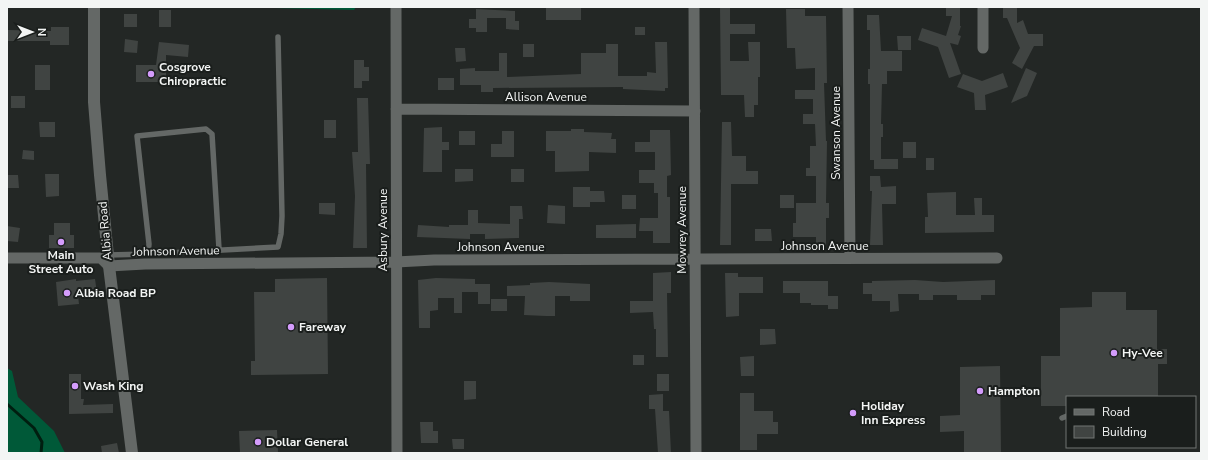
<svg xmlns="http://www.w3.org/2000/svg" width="1208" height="460" font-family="'Nunito Sans',sans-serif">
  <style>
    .forest { fill: #005938 }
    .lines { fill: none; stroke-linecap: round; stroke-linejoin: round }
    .stream { stroke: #001e10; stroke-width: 3 }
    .building { fill: #404442 }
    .lane { stroke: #646866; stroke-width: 5.5 }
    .street { stroke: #646866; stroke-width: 11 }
    .secondary { stroke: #646866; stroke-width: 12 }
    .poi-dot { fill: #d49cfc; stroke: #1a1e1c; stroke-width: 1.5 }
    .labels { text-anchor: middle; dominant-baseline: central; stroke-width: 4; stroke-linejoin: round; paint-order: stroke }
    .poi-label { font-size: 12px; font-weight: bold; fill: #f3f5f4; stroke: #1a1e1c; text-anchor: start }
    .street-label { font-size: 12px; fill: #f3f5f4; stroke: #1a1e1c }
  </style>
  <rect width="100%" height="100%" fill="#232725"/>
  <path class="forest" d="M238,7H356L354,10Z
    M7,368L12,371L18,397L54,431L65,453H8Z"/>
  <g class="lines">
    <path class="stream" d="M7,404L34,428L42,442L41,453"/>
  </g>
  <path class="building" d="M720,7H730V24H755V34H730V61H749L748,42H760V77H758V105H754V117H745L744,95H721Z
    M946,7H960V26H961L958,35L961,36L958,45L950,43L961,74L949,78L938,47L918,40L922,28L946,36L952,16H946Z
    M1003,7H1017V23L1023,20L1028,34H1043V46H1034L1022,69L1012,63L1020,48L1007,18H1003Z
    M546,8H581V20H546Z
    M476,9L515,11V21H519V30L506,29V18H487V32H476V28H469V19H476Z
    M786,9H805V16H826L827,83H824L826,141H827L826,203H829V218H826V245L816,244V237H793V223H796V203H816V176H806V168H810V146H816L815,124H803V114H813V99H795V90H815V68L796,69L795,48H787Z
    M159,10H171V27H159Z
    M124,14H137V27H124Z
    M867,15H879L881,51H902V71H887V84H882L881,124H883V137H881V159H898V169H874V160H870V84H868V69H870V30H867Z
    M51,27H69V45H50V41H7L8,30L51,31Z
    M635,27H645V35H635Z
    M897,36H911V50H898Z
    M125,39L138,41L137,53L124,52Z
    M159,42L189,45L188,57L166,55V82H136V65H156Z
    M655,42H667L668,88H665V91L623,89V87L493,88V92H481V85H460V69L475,68V71H499V53H507V77L581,74V53H606V44H618V76H647V72L656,73Z
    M523,44H534V57H523Z
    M455,48H465L466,61L456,62Z
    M354,60H364V67H369V81H362V88H354Z
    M35,65H50V90H35Z
    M1026,68L1037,73L1027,96L1011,103Z
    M1003,73L1008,87L985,95L986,110H975L974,93L957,87L963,74L982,81Z
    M438,78H454V90H438Z
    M11,96H25V108H11Z
    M357,98H368L370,164H366L367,248H353L355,196L352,152H358Z
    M324,120H336V138H324Z
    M39,122H55V137H40Z
    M722,122H731L732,156H746V171H758V184H731V245H720Z
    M442,127V142H449V150H442V172H423L424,128Z
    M571,129H584V132L612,133L611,139H616V153L589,152V171L555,172V151H546V131H571Z
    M650,130H670L671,175L667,176V197H670V243H653V231H639L640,218H658V193H654V183H639V170H655V152H635V142H650Z
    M459,131H475V145H459Z
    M502,131H514V157H491V144H502Z
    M903,142H916V158H903Z
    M23,150L34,151V160L22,159Z
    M926,158H934V170H926Z
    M455,169H473V181L455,182Z
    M511,169H524V182H511Z
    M45,174H59V196L46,197Z
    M7,175H18L19,188H7Z
    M870,176H880L881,187L896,186V204H882L883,245H870L872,191H870Z
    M573,187H590V191H604L605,202H590V207H573Z
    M956,192V215H975L974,198H982V215H994V232L925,233V217H928L927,193Z
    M622,195H636V209H622Z
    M780,195H794V208H780Z
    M319,203H335V215L319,214Z
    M548,205L565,206V224L547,223Z
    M510,206H522L523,219H519V238L485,239V234H470V239L417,237L418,225L449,227V225H468V210H478V223L510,224Z
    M54,223H70V235H74V248H49V235H54Z
    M636,224V238H596V225Z
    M7,226L20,228L18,242L7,241Z
    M755,229H771L772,241H755Z
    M671,272V293H667L668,357H656V329H654L653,312L630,313V301H653V273Z
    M725,273H738V277H763V293H739V316L726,317Z
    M327,278L328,374L251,375V361H255L254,292H275V279Z
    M436,278L475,279V284H490V304H478V292H462V313H454V298H438V310L430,311V328H419L418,280Z
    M76,279V281L95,279L97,293L78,296L79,304L58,306L56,282Z
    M915,280L943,282L995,280V295H981V300H957V295H933V300H919V294H898L899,311L890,312V301H872V294H863V283H872V281Z
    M783,281H828V296H838V309H828V305H811V303H800V293H783Z
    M549,282L590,284V301H570V296H555V316H546L524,315L525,296H507V286L530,285V283Z
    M1092,292H1126V310H1157V349H1167V364H1158V397H1067V406H1041V356H1060V308L1092,307Z
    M491,299H507V311H491Z
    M760,329H775L776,344L760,345Z
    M633,355H644V365H633Z
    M754,356V376H741L740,357Z
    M1000,366L1001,453H964V431L940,432V416L960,415V367Z
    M69,374H81V399H84L83,405L113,404V413L69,414Z
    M657,374H669V391H657Z
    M464,381H476V399L464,400Z
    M740,393H754V411H773V422H778V434H757V450H740Z
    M663,394V411H669L671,453H658L655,409H649V395Z
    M420,422H433V431H438V443H421Z
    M277,430L278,453H240L239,431Z
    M452,439H464V449H453Z
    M117,443L119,453H102L101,446Z"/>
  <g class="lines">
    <path class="lane" d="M148,254L278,247L281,234L282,216L278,37
      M108,255L148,254L149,244L137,136L206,129L212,134L219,249
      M1062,418L1067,416"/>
    <path class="street" d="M396,7L397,453
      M694,7L696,453
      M848,7L850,258
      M983,7V48
      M396,109L695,111
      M7,258H101L109,266L145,264L396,262L434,260L997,258"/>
    <path class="secondary" d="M94,7V102L100,175L109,266L132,453"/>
  </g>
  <g class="poi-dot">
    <circle cx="151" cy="74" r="4"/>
    <circle cx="61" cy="242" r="4"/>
    <circle cx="67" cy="293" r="4"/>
    <circle cx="291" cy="327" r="4"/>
    <circle cx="1114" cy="353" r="4"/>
    <circle cx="75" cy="386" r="4"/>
    <circle cx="980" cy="391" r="4"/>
    <circle cx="853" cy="413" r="4"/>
    <circle cx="258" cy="442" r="4"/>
  </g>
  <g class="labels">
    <g class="poi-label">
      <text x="159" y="67">Cosgrove<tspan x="159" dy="14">Chiropractic</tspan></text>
      <text x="61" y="255" text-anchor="middle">Main<tspan x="61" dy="14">Street Auto</tspan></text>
      <text x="75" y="293">Albia Road BP</text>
      <text x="299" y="327">Fareway</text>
      <text x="1122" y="353">Hy-Vee</text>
      <text x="83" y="386">Wash King</text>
      <text x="988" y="391">Hampton</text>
      <text x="861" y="406">Holiday<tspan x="861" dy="14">Inn Express</tspan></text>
      <text x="266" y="442">Dollar General</text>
    </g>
    <g class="street-label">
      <text x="546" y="97">Allison Avenue</text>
      <text transform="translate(836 133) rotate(-90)">Swanson Avenue</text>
      <text transform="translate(383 230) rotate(-90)">Asbury Avenue</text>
      <text transform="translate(682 230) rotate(-90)">Mowrey Avenue</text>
      <text transform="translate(105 231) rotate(-95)">Albia Road</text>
      <text x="825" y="246">Johnson Avenue</text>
      <text x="501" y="247">Johnson Avenue</text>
      <text transform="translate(176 251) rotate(-1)">Johnson Avenue</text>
    </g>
  </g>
  <rect width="1208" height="460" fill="none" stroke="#f3f5f4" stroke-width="16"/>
  <rect x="1066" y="396" width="130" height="52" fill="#1a1e1c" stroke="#717472"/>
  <rect x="1074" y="409" width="20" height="6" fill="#646866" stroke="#717472"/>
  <text x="1102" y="416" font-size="12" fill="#f3f5f4">Road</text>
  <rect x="1074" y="426" width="20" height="12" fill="#404442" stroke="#717472"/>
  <text x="1102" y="436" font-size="12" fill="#f3f5f4">Building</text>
  <g transform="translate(32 32) rotate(90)" stroke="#1a1e1c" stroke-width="3" paint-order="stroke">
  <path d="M0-3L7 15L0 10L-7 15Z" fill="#f3f5f4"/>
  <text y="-6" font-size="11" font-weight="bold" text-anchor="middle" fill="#f3f5f4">N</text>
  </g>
</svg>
